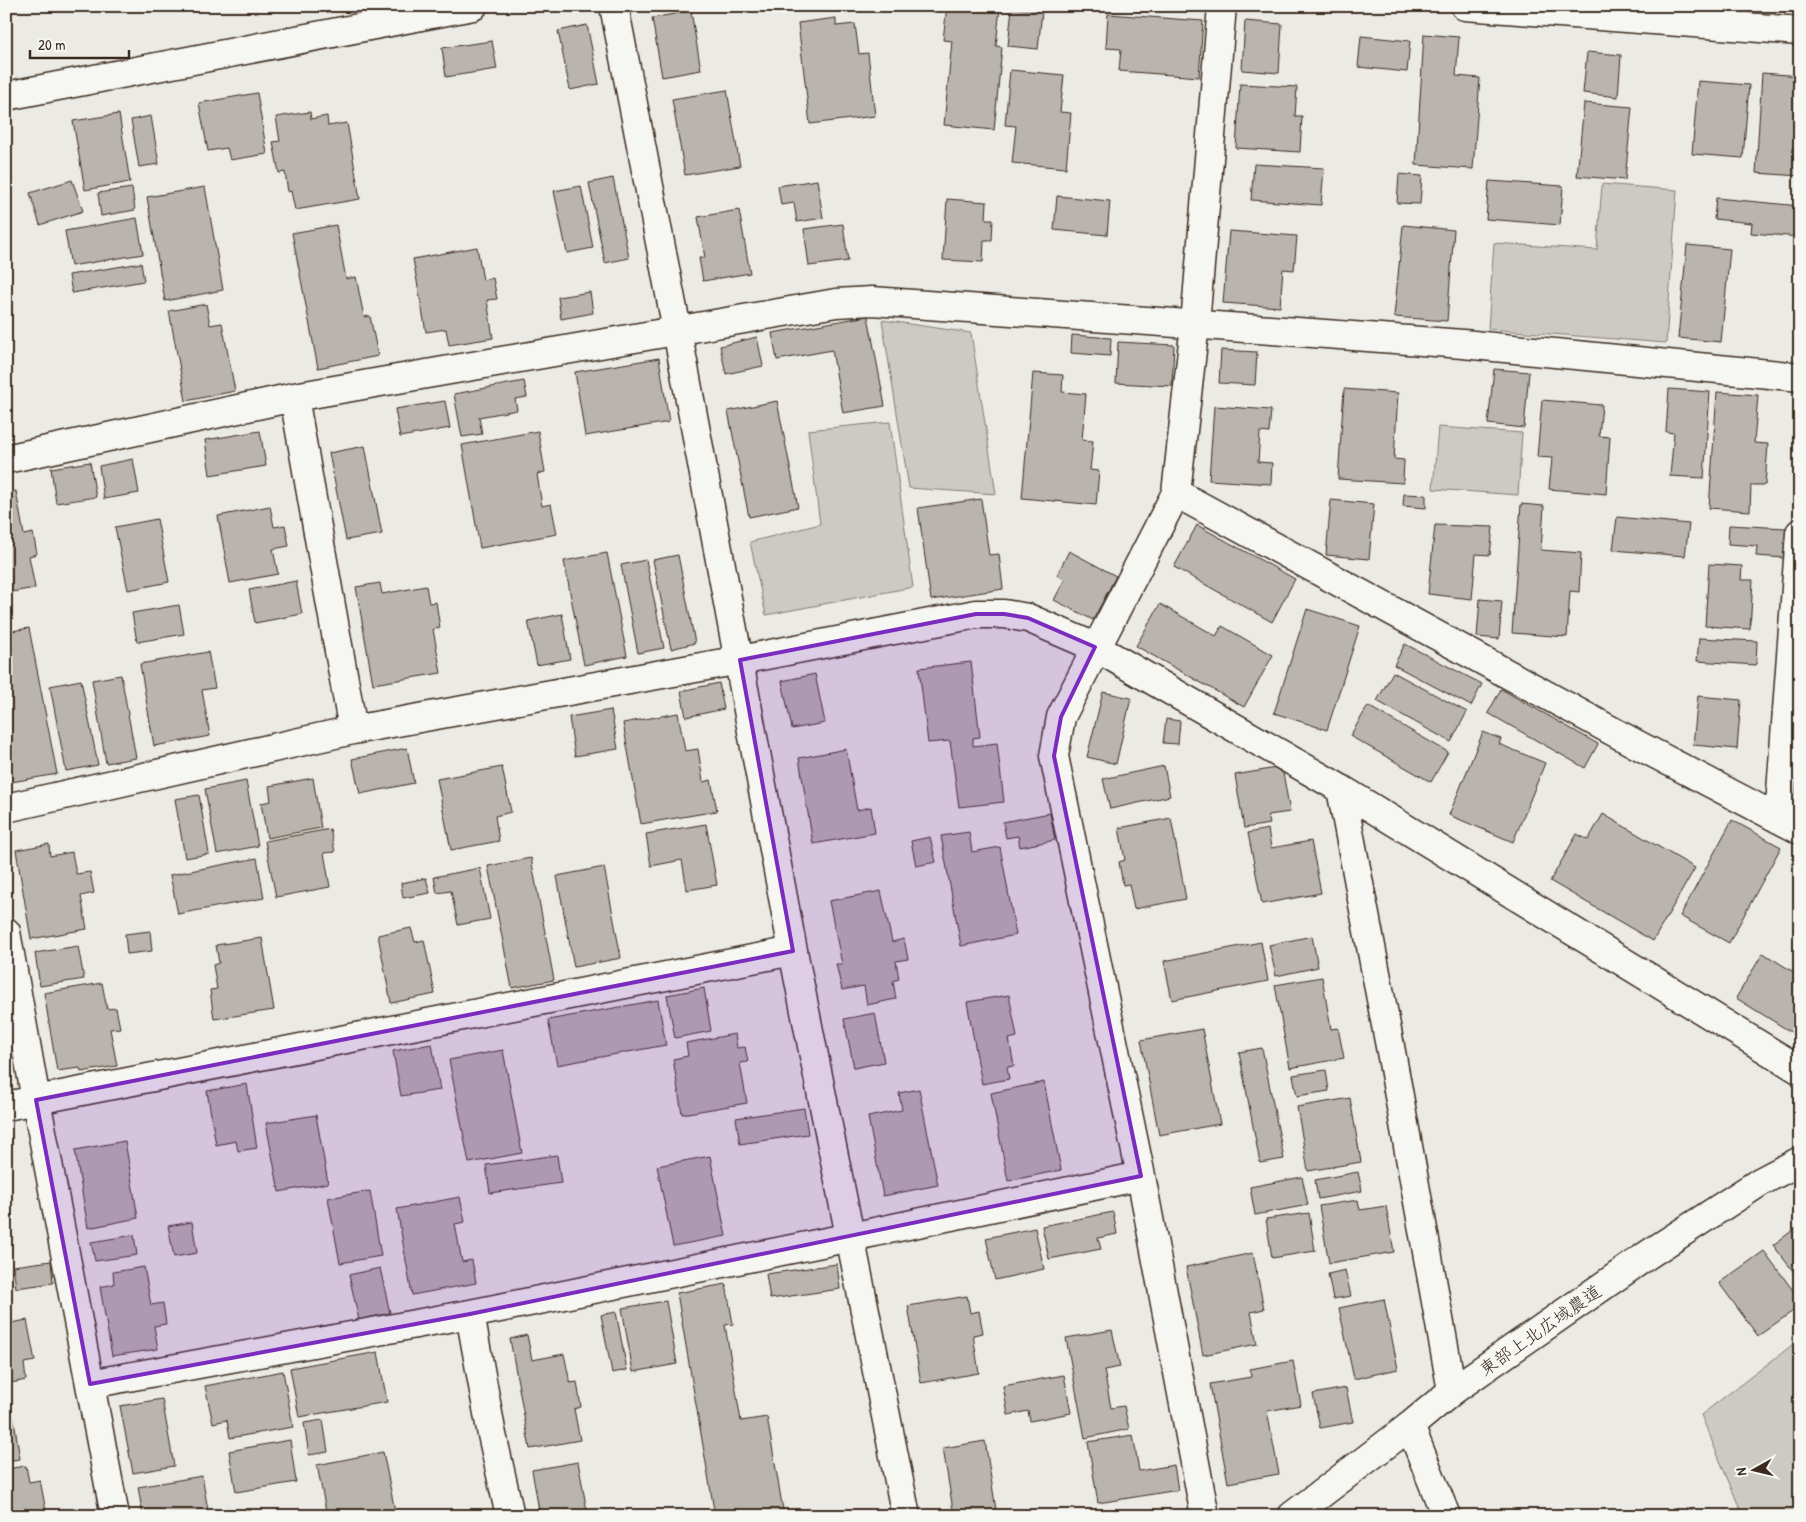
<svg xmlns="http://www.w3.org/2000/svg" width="1806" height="1522" font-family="'Patrick Hand','Klee One',sans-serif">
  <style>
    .green { fill: #cdcac4; stroke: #847a71 }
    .building { fill: #bab4ae; stroke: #3b2a1e }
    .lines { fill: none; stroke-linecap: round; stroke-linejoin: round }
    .minor-casing { stroke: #3b2a1e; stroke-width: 31 }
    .tertiary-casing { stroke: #3b2a1e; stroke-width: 31 }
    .minor { stroke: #f6f6f2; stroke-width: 28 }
    .tertiary { stroke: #f6f6f2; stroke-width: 28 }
    .marked { fill: #7b2cbf; fill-opacity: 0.2; stroke: #7b2cbf; stroke-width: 4; stroke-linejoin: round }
    .labels { text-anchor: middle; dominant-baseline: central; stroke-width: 4; stroke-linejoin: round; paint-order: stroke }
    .street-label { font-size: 18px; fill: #3b2a1e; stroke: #f6f6f2 }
  </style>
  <rect width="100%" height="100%" fill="#ebeae5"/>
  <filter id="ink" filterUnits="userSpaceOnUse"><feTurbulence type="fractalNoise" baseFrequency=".02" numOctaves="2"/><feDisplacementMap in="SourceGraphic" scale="10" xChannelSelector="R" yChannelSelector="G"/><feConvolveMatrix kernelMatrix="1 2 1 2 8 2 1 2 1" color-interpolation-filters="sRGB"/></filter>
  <g filter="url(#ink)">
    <path class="green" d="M1602,184L1677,190L1666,343L1488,329L1494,243L1597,250Z
      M882,320L971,333L996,494L909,488Z
      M890,422L913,587L766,615L750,542L820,524L808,430Z
      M1438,427L1522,433L1518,495L1433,489Z
      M1800,1339V1516H1743L1701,1415Z"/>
    <path class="building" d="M809,6H835V9L810,11Z
      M947,6L1000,8L996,46L1002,47L994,130L944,125L952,41L943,40Z
      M1012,8L1042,11L1038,49L1008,46Z
      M691,11L701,70L662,77L652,18Z
      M1108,14L1203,21L1199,77L1119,71L1121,49L1106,48Z
      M836,18V26L855,24L859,54L868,53L875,116L810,124L798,23Z
      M1245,21L1282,24L1279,73L1242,70Z
      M587,25L599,84L570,90L558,31Z
      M1424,34L1459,37L1456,76L1480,78L1473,169L1416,165Z
      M1361,36L1410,41L1407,72L1358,67Z
      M492,41L497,69L446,77L442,48Z
      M1587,52L1621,55L1618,97L1583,93Z
      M1010,70L1064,75L1060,112L1071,113L1066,168L1012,163L1016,126L1005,125Z
      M1762,73L1800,76V176L1756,173Z
      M1698,81L1749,85L1743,158L1692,154Z
      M1240,84L1297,87L1295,116H1302L1300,152L1236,148Z
      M727,90L740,166L685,175L672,99Z
      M257,93L267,154L230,160L227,148L208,151L199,103Z
      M1584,103L1632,107L1625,180L1577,176Z
      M310,112L311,119L327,116L328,126L347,123L360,199L295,210L291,191L288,192L285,172L279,173L273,142L280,141L276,117Z
      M119,114L130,182L85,190L73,121Z
      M151,116L159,164L139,167L131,120Z
      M1254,164L1324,168L1321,205L1251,200Z
      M1399,174L1422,176L1420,204L1397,203Z
      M613,178L629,258L605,263L589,183Z
      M72,180L83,211L40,225L30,193Z
      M817,180L823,218L797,222L794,203L781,205L778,186Z
      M1489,181L1563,186L1560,225L1486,219Z
      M581,186L593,248L567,253L554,191Z
      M205,187L223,290L165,301L147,197Z
      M132,188L135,210L101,216L98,193Z
      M1057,196L1110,201L1107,235L1054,230Z
      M1716,198L1800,206V237L1751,233L1752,223L1714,219Z
      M947,199L987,202L986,219H993L992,240H984L983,262L943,260Z
      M739,210L750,273L703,281L699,258H705L698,217Z
      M137,218L143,254L71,266L65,231Z
      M843,224L848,261L809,266L804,229Z
      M336,225L346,279L356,277L364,317L370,316L378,356L318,368L292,233Z
      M1403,225L1454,230L1447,321L1394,317Z
      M1229,231L1297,236L1294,270L1283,269L1280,307L1223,303Z
      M1687,245L1730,249L1721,342L1678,338Z
      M477,247L483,280L493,278L497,299L487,300L493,338L449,345L446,329L426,332L413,259Z
      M141,263L144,281L72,293L69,275Z
      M590,292L593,313L561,319L558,297Z
      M206,304L210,325L222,323L235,391L186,401L169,311Z
      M868,316L885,406L843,413L832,350L777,360L772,333Z
      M1072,335L1111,338L1110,356L1071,353Z
      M757,337L763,366L726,374L720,346Z
      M1118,342L1174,345L1172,386L1116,383Z
      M1221,350L1257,352L1255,385L1219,383Z
      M659,358L669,422L585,436L575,372Z
      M1494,369L1529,372L1524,428L1488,424Z
      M1033,373L1063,375L1062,392L1086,394L1082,440L1093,441L1090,470L1099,471L1096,505L1022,498Z
      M524,381L527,397L515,399L517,410L479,417L482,434L462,437L454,394Z
      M1344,389L1398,393L1394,459L1404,460L1403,483L1338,479Z
      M1669,389L1710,392L1704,478L1670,476L1674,433L1666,432Z
      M1717,392L1758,395L1754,443L1768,444L1765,485H1751L1750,511L1709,508Z
      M1542,400L1602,405L1599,436L1610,437L1606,494L1549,489L1552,458L1537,457Z
      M445,401L450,428L400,437L395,409Z
      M777,401L798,507L749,517L728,411Z
      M1214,406L1271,410L1269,433L1260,432L1258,462L1272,463L1271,484L1209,480Z
      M260,431L266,466L210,475L205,440Z
      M538,431L545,472L537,474L542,506L551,504L557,534L480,548L462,445Z
      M365,446L382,534L346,540L329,453Z
      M133,459L139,493L104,499L99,466Z
      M90,462L96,497L56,503L51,468Z
      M16,491L24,535L33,533L37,554L29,556L35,588L6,593V493Z
      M1404,494L1426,495V508L1403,506Z
      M981,499L989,555L999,554L1003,589L931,600L918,508Z
      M1331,500L1374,504L1369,559L1326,555Z
      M1521,504L1544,506L1541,550L1581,553L1579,592L1570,591L1567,637L1512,633Z
      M270,506L274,527L285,525L289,546L273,549L278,574L230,583L218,516Z
      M1617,517L1689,524L1685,556L1613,550Z
      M157,519L169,582L128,590L115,527Z
      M1197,525L1295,579L1272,622L1174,567Z
      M1435,525L1493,527L1490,555L1476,554L1472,599L1428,594Z
      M1729,525L1786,528L1784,558L1756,556L1757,546L1728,544Z
      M1069,551L1116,576L1093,620L1054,600L1065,579L1057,575Z
      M607,553L627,656L584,665L564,561Z
      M678,555L695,643L671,649L653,560Z
      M646,560L664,648L638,653L621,565Z
      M1709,564L1742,566L1741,580H1753L1750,629L1705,626Z
      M296,581L302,614L255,623L249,590Z
      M380,583L382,594L426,586L429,603L436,602L440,628L433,629L441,673L373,684L356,587Z
      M1480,599L1502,601L1499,639L1477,637Z
      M1160,604L1216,636L1222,626L1273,655L1244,707L1136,646Z
      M179,605L184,634L137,642L132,613Z
      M1307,609L1360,626L1327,730L1274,713Z
      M562,614L570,659L537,665L528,621Z
      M29,628L57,774L6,783V632Z
      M1699,638L1757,641L1756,665L1697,661Z
      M1405,644L1482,684L1471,706L1394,665Z
      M208,652L215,688L202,690L210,736L154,746L140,664Z
      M971,662L980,737L973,738V746L997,743L1004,802L959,807L950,741L928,743L919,668Z
      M1393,672L1467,712L1451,742L1377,701Z
      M815,674L825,723L792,729L782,681Z
      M121,675L136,758L106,763L92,680Z
      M81,680L98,765L66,771L50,686Z
      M719,683L724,709L686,717L681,691Z
      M1501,689L1598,744L1585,768L1488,713Z
      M1103,692L1131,698L1116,764L1087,757Z
      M1698,696L1741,700L1737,749L1693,745Z
      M1368,706L1448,752L1431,782L1350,736Z
      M611,710L618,749L575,756L569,717Z
      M678,713L685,751L698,749L703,782L711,780L717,811L641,824L623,723Z
      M1166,719L1180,721L1178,744L1163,743Z
      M1483,732L1501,739L1499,744L1545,763L1513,842L1449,815Z
      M407,748L414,783L360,794L352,759Z
      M846,749L857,810L871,807L875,833L813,844L799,758Z
      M1164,766L1170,796L1110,809L1103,779Z
      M502,767L511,812L495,816L499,841L451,850L437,779Z
      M1282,767L1290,812L1268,815L1270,824L1244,828L1235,775Z
      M313,778L321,828L267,838L261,803L271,801L269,786Z
      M246,781L258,846L217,854L205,789Z
      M199,795L209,854L185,858L175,799Z
      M1050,813L1055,840L1020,847L1018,836L1006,838L1003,822Z
      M1603,814L1695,868L1653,941L1550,881L1577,834L1588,840Z
      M1171,818L1186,899L1134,909L1129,884L1123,885L1119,862L1125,860L1119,828Z
      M1732,820L1781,847L1729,943L1680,916Z
      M706,824L717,885L687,890L682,860L651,866L646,834Z
      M330,829L335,852L324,853L330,887L276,897L265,841Z
      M1268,829L1271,848L1311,841L1321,893L1262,904L1248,833Z
      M969,832L972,852L1000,847L1016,935L961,946L941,836Z
      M930,837L936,862L916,866L911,841Z
      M49,844L50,856L72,852L76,874L90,872L94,893L81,896L87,929L31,939L16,850Z
      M257,858L264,898L178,914L170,875Z
      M531,858L554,980L512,988L488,866Z
      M604,867L621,958L574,967L557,876Z
      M480,868L490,919L458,925L451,891L437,893L434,877Z
      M426,878L430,893L403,898L401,883Z
      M881,891L892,942L904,939L908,959L896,961L899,979L893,981L896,999L867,1005L864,986L842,990L836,964H842L829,901Z
      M411,928L415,942L424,940L435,994L391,1003L378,935Z
      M150,931L152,951L127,954L125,934Z
      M1312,936L1318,967L1276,976L1269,945Z
      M262,938L274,1010L214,1019L210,990L217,989L213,965L219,963L216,945Z
      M1261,942L1268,981L1172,1000L1164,961Z
      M78,946L84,979L40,986L35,953Z
      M1763,953L1800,976L1799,1037L1736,998Z
      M1322,977L1331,1029L1338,1028L1344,1058L1290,1068L1275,985Z
      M102,983L107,1009L116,1008L120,1028L110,1029L117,1066L81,1072L80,1068L57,1071L44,993Z
      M704,988L711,1031L675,1038L667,995Z
      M1009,995L1017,1037L1009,1039L1014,1066L1007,1067L1009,1079L982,1084L967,1002Z
      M658,1000L666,1045L557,1065L548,1020Z
      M875,1013L884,1062L854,1068L844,1019Z
      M1202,1029L1220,1124L1159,1135L1141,1040Z
      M735,1034L737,1048L745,1047L748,1062L740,1063L747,1103L682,1114L673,1059L688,1056L686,1043Z
      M432,1044L440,1090L401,1096L393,1051Z
      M1262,1048L1284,1159L1260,1163L1239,1052Z
      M503,1050L522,1153L469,1163L449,1060Z
      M1326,1070L1329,1091L1297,1096L1293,1075Z
      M1044,1082L1061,1170L1008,1181L991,1093Z
      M247,1084L257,1148L238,1151L236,1141L216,1145L207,1091Z
      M919,1089L938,1185L883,1196L868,1117L902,1110L899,1093Z
      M1350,1098L1361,1162L1308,1171L1297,1107Z
      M804,1108L808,1134L740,1144L736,1118Z
      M316,1115L328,1183L279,1192L266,1123Z
      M125,1141L138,1218L88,1228L75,1150Z
      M557,1155L561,1183L490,1193L486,1165Z
      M710,1156L726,1236L673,1246L657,1166Z
      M1358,1172L1362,1191L1318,1199L1315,1180Z
      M1302,1177L1308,1205L1255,1215L1250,1187Z
      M370,1191L381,1256L340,1263L328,1198Z
      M460,1197L465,1222L455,1224L462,1262L472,1260L476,1283L412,1295L397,1209Z
      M1358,1200L1360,1210L1386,1206L1394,1252L1329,1263L1319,1206Z
      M1113,1212L1117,1234L1098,1238L1101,1249L1049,1259L1042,1226Z
      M1309,1213L1315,1251L1272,1258L1266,1219Z
      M192,1222L197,1253L174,1257L168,1226Z
      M1800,1225V1280L1773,1245Z
      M1035,1228L1044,1269L995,1280L986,1238Z
      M134,1235L137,1255L95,1261L91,1242Z
      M1764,1251L1800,1300V1306L1758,1336L1719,1283Z
      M1253,1253L1264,1309L1251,1312L1257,1344L1203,1355L1186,1267Z
      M51,1261L53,1283L16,1288L13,1266Z
      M837,1264L840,1289L770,1299L766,1274Z
      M144,1267L151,1305L163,1303L166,1324L154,1326L158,1349L112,1356L100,1287L114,1284L113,1272Z
      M380,1268L390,1313L359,1320L349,1275Z
      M1345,1270L1351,1296L1333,1299L1328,1274Z
      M726,1284L733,1324L725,1325L741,1421L767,1417L784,1516H715L677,1293Z
      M967,1296L970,1313L979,1311L983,1333L973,1335L979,1373L921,1383L908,1306Z
      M1384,1299L1398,1369L1354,1379L1339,1308Z
      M666,1301L677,1364L633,1372L622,1308Z
      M616,1312L627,1370L612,1373L601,1315Z
      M27,1320L35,1361L24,1363L26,1380L6,1384V1324Z
      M1112,1330L1120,1367L1104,1370L1111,1408L1124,1406L1129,1429L1085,1438L1066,1338Z
      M527,1335L532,1360L564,1354L570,1383L577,1382L581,1407L574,1409L580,1440L530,1449L510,1339Z
      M378,1352L387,1402L299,1417L290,1368Z
      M1293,1361L1301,1405L1267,1411L1279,1474L1228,1483L1210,1384L1251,1377L1250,1369Z
      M283,1371L293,1427L230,1438L227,1420L213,1423L205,1386Z
      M1064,1375L1071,1413L1030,1421L1028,1411L1008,1415L1003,1386Z
      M1346,1388L1353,1422L1320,1428L1313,1394Z
      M162,1399L174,1466L133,1473L120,1406Z
      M13,1415L20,1459L6,1461V1416Z
      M323,1420L328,1452L309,1455L304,1423Z
      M1133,1435L1139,1471L1174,1465L1178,1490L1098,1503L1088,1442Z
      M290,1440L296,1482L236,1492L229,1451Z
      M985,1441L997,1516H954L943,1448Z
      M383,1452L396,1516H327L317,1465Z
      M578,1462L588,1516H540L532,1470Z
      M26,1466L29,1482L40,1480L47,1516H6V1469Z
      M202,1476L209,1516H143L138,1487Z"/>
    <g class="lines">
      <defs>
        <path id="minor" d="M1465,6L1800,31
          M6,96L473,6
          M294,397L353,730
          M6,459L294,397L836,303L872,301L1463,344L1800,377
          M1176,493L1636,744L1800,830
          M1341,789L1392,1057L1452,1391
          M6,808L353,730L740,660L976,614H1004L1028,618L1095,647L1341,789L1800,1070
          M1779,819L1800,533
          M6,932L36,1100L115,1516
          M6,1106L793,951
          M470,1314L491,1430L510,1516
          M90,1384L470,1314L851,1237L1141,1176
          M1410,1426L1446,1516
          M1205,1516L1141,1176L1054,756L1061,717L1176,493L1195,324L1222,6"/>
        <path id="tertiary" d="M614,6L677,330L793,951L906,1516
          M1292,1516L1410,1426L1452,1391L1649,1254L1760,1182L1800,1161"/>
      </defs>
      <use href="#minor" class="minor-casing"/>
      <use href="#tertiary" class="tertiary-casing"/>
      <use href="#minor" class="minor"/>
      <use href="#tertiary" class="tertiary"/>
    </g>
  </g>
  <path class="marked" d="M976,614H1004L1028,618L1095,647L1061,717L1054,756L1141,1176L470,1314L90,1384L36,1100L793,951L740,660Z"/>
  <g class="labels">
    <g class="street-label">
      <text transform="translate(1540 1330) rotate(-35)">東部上北広域農道</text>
    </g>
  </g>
  <rect width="1806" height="1522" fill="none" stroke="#f6f6f2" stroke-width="25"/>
  <rect x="12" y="12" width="1781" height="1497" fill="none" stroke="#3b2a1e" stroke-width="2" filter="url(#ink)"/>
  <g transform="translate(1754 1470) rotate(262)" stroke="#f6f6f2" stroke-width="4" paint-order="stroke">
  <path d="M0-4L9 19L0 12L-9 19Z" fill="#3b2a1e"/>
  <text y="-8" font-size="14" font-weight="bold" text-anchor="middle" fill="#3b2a1e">N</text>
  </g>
  <path d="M30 50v8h99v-8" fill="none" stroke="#3b2a1e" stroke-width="2.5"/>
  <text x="38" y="50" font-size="15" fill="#3b2a1e" stroke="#f6f6f2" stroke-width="4" paint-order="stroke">20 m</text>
</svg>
